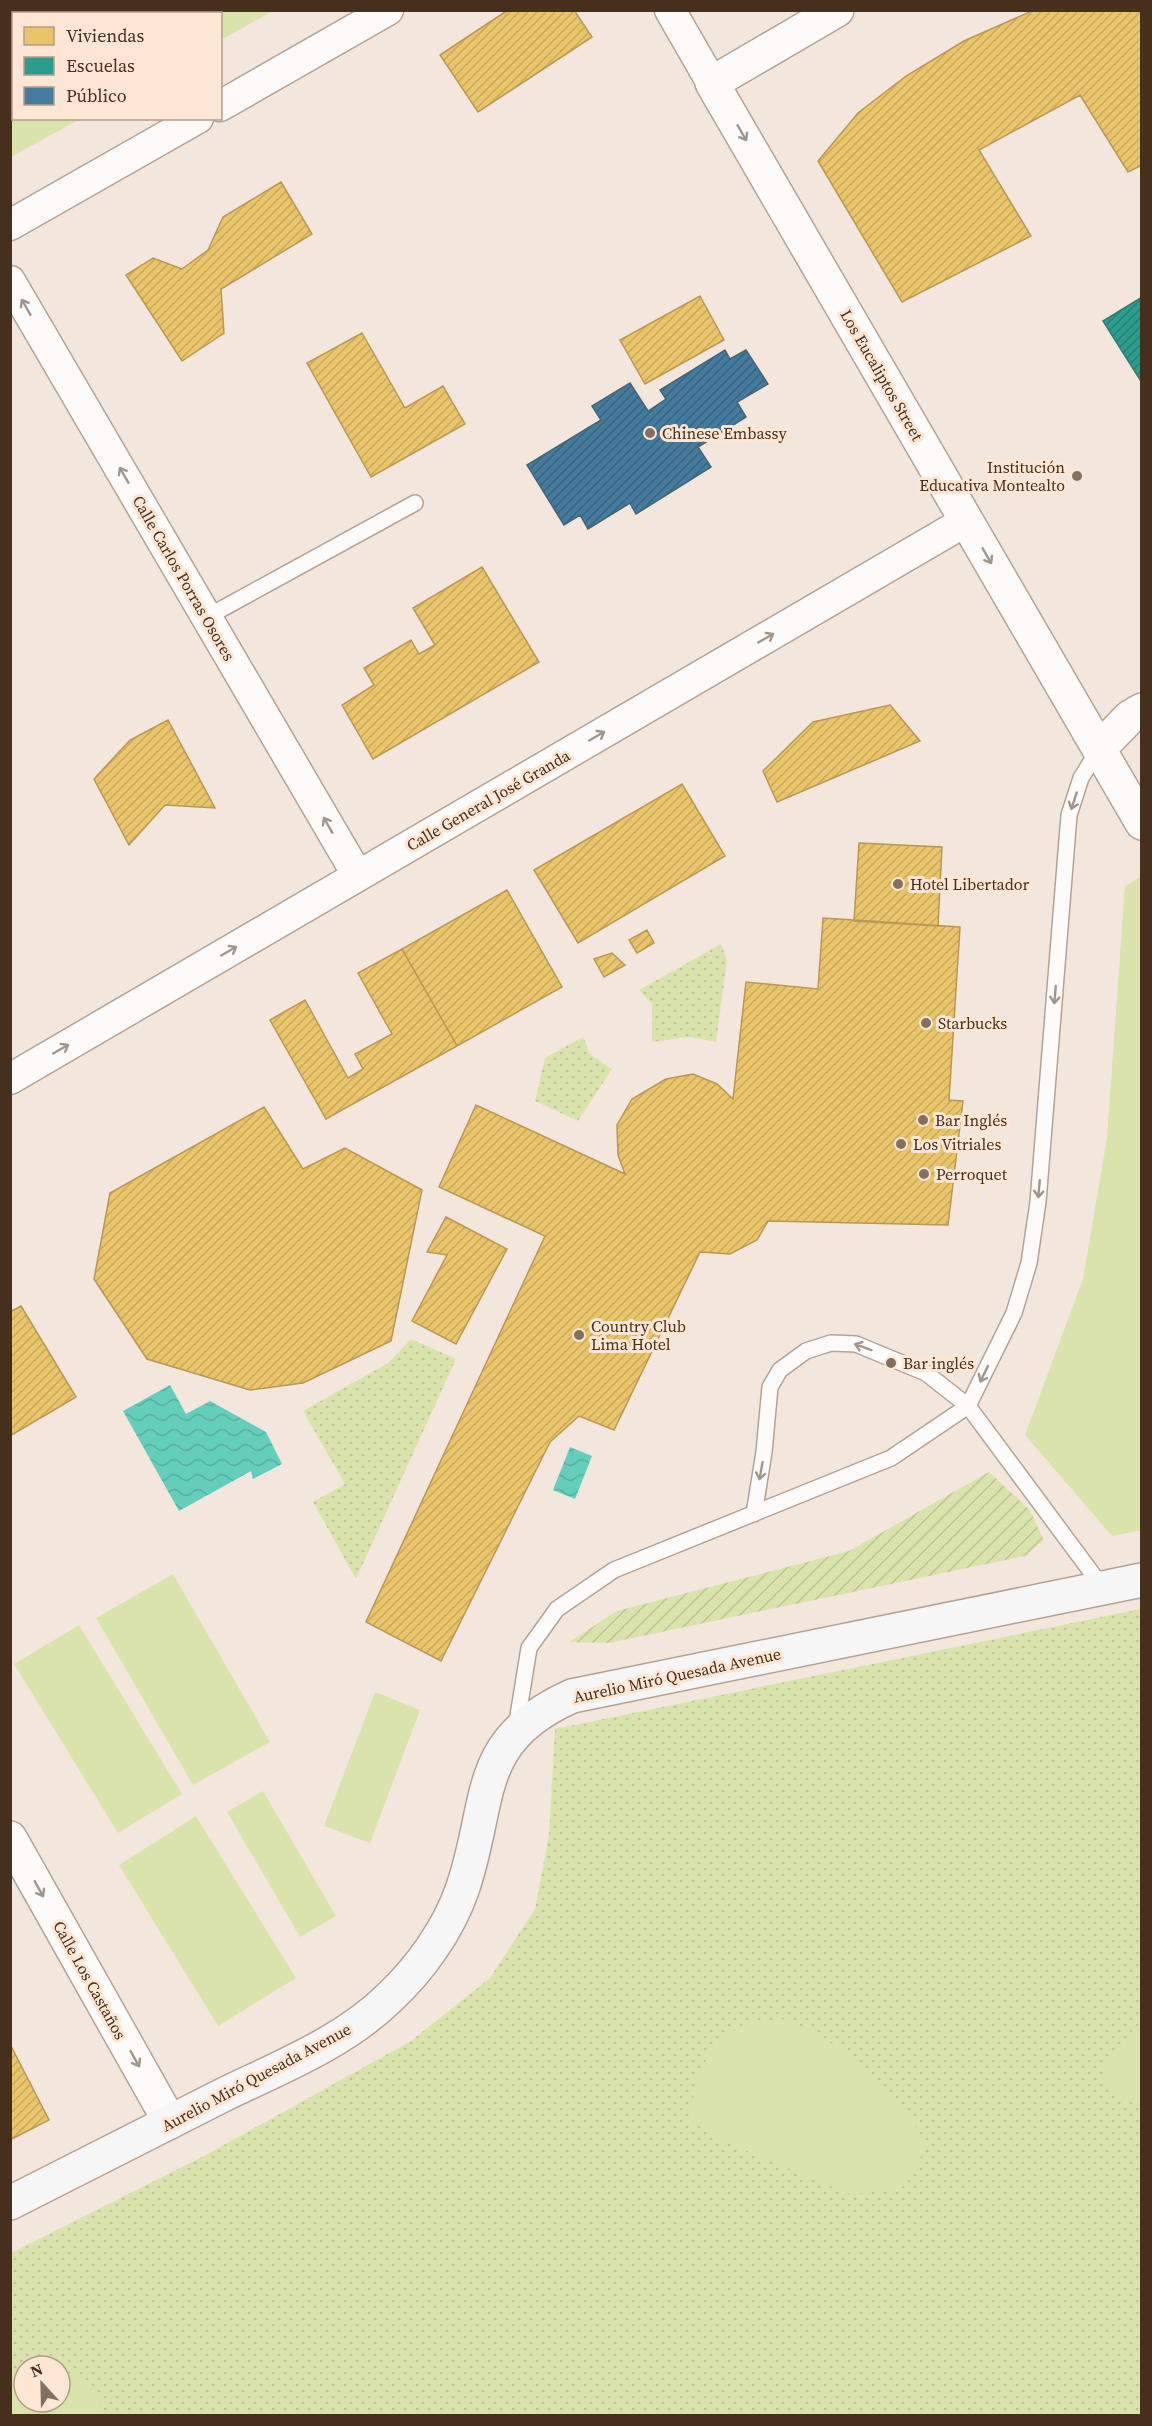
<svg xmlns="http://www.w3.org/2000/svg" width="1152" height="2426" font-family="'Source Serif 4',serif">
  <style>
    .grass { fill: url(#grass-dots); fill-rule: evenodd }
    .park { fill: #dbe3ac }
    .garden { fill: url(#garden-furrows) }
    .water { fill: url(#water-waves) }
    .homes { fill: url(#homes-hatch); stroke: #b89853; stroke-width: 1.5 }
    .schools { fill: url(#schools-hatch); stroke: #327c6d; stroke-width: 1.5 }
    .public { fill: url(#public-hatch); stroke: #456477; stroke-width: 1.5 }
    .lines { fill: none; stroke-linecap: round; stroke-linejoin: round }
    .service-casing { stroke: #b2a396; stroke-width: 18 }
    .minor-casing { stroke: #b2a396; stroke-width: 33 }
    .tertiary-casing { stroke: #b2a396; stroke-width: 36 }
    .secondary-casing { stroke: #b2a396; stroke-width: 36 }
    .service { stroke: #fdfbfa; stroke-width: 15 }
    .minor { stroke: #fdfbfa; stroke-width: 30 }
    .tertiary { stroke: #fdfbfa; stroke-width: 33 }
    .secondary { stroke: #f6f6f6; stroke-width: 33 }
    .oneway { stroke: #a2968c }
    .poi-dot { fill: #837060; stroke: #fde6d3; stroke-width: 2 }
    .labels { text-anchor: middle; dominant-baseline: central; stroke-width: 6; stroke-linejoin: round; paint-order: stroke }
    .street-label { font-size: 16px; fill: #46301d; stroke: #fde6d3 }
    .poi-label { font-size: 16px; fill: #46301d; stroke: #fde6d3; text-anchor: start }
  </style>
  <defs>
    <pattern id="grass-dots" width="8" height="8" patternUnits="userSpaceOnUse" patternTransform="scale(1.5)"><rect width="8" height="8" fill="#dbe3ac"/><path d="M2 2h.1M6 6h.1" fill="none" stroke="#bdc394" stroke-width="1.8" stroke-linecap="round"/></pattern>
    <pattern id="garden-furrows" width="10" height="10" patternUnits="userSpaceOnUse" patternTransform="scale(1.5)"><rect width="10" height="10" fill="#dbe3ac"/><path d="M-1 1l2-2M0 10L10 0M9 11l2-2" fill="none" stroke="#bdc394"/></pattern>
    <pattern id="water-waves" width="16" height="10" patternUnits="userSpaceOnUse" patternTransform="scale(1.5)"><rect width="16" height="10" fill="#64cebb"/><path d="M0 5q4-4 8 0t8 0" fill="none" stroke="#58b1a0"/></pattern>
    <pattern id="homes-hatch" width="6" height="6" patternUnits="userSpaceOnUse" patternTransform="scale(1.5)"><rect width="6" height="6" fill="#e9c46a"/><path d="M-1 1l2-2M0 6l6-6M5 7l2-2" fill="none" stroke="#c9a95b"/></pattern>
    <pattern id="schools-hatch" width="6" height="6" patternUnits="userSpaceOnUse" patternTransform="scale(1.5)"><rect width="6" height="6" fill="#2a9d8f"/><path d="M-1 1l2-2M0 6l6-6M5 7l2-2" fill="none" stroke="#268074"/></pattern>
    <pattern id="public-hatch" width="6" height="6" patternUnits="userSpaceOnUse" patternTransform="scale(1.5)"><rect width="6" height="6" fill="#457b9d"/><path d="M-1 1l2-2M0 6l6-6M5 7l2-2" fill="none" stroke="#3b657f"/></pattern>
  </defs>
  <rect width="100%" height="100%" fill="#f3e7dd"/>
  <path class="grass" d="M721,944L727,960L716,1042L689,1037L652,1042V1004L639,990Z
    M583,1037L590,1054L612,1069L578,1121L535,1101L545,1058Z
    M411,1339L456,1359L356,1579L313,1502L345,1484L303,1411L388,1363Z
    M1141,1609V2415L11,2416V2253L202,2157L411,2041L490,1978L535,1909L549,1835L555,1729ZM24,2366H60V2402H24Z"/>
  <path class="park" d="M11,10H273V11L221,40L220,14H14V118L80,119L11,157Z
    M1141,876L1142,1530L1112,1536L1025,1435L1083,1279L1107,1138L1125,886Z
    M173,1574L270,1742L193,1785L96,1618Z
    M79,1625L182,1794L118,1833L14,1664Z
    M375,1692L420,1710L370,1843L324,1826Z
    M263,1791L336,1916L300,1937L227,1812Z
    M196,1816L296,1978L218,2026L119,1865Z
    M788,2019L854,2056L902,2104L927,2146L905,2186L852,2195L726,2142L688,2119L700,2069L717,2044L745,2023Z
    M1141,2022V2108L1106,2087V2059Z
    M60,2368L94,2387L105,2415H11V2383L24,2378V2402H60Z"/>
  <path class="garden" d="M989,1472L1029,1509L1044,1540L1025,1556L609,1643L569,1642L617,1611L849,1551Z"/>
  <path class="water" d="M170,1385L186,1414L210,1401L266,1432L282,1464L253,1479L251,1471L179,1511L123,1411Z
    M570,1447L592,1456L575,1499L553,1490Z"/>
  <path class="homes" d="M508,10H574L592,37L478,112L440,55Z
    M1034,10H1142V165L1128,172L1080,95L979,150L1031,236L902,302L818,161L858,113L906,76L964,41Z
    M281,182L312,234L221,289L224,333L182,361L126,275L153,258L182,269L208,250L223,217Z
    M700,296L724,340L645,384L620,340Z
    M362,333L405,408L443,386L465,424L371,477L307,363Z
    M482,567L539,662L373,759L342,705L374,685L364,668L411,640L419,654L435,645L413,608Z
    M890,705L920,741L777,802L763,771L813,722Z
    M168,720L215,808L165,805L129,845L94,779L130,740Z
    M682,784L725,856L578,943L534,870Z
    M859,843L942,847L938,926L854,921Z
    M507,890L562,987L457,1046L402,949Z
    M823,918L960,927L949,1100L963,1101L948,1225L768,1221L757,1240L730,1254L700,1252L614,1430L579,1416L550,1442L441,1661L366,1622L545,1236L439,1187L476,1105L625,1174L618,1155L617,1125L632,1099L666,1079L693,1074L717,1084L733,1099L746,982L818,989Z
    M647,930L654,943L637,953L629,940Z
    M402,949L457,1046L326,1119L270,1020L305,1000L348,1078L363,1069L355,1054L392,1034L358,973Z
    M612,953L625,965L604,977L594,959Z
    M264,1107L303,1169L345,1148L422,1190L391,1341L303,1383L250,1390L147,1359L94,1279L110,1193Z
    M446,1217L507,1249L456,1344L412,1321L447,1255L427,1252Z
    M21,1306L76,1397L10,1436V1312Z
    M11,2046L49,2120L10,2140V2046Z"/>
  <path class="schools" d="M1142,297V383L1103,321Z"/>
  <path class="public" d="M725,350L730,359L746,350L768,384L737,402L746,417L698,447L711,467L636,514L630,503L588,529L580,515L564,525L527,465L601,420L592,406L630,383L648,411L666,399L660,390Z"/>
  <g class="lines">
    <defs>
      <path id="service" d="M207,617L415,503
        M754,1514L764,1452L770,1387L780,1370L806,1351L831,1343L856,1344L926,1373L968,1406L1103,1588
        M516,1728L529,1648L557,1609L614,1570L891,1458L968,1406L1014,1313L1029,1263L1038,1202L1069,815L1081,778L1099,749"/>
      <path id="minor" d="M670,10L712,83
        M220,106L388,10
        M10,225L198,118
        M10,281L358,876
        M10,1079L966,521"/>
      <path id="tertiary" d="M837,10L712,83L1142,823
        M1099,749L1130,717L1142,710
        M10,1838L170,2122"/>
      <path id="secondary" d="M10,2203C82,2167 153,2130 225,2094C281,2067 344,2042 389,1998C420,1969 448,1930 462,1890C493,1801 471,1741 572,1696L1142,1580"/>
    </defs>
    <use href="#service" class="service-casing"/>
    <use href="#minor" class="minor-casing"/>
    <use href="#tertiary" class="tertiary-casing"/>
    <use href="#secondary" class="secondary-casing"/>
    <use href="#service" class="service"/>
    <use href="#minor" class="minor"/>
    <use href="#tertiary" class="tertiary"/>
    <use href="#secondary" class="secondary"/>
  </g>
  <defs><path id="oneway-shaft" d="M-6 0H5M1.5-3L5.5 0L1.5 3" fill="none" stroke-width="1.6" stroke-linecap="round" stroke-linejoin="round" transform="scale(1.5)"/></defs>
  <g class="oneway">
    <use href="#oneway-shaft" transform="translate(742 133) rotate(60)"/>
    <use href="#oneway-shaft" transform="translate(26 307) rotate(-120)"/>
    <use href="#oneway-shaft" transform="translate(124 475) rotate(-120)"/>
    <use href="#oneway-shaft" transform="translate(987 556) rotate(60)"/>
    <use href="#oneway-shaft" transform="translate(766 638) rotate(-30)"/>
    <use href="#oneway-shaft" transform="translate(597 736) rotate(-30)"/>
    <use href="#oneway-shaft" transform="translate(1074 801) rotate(108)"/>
    <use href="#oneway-shaft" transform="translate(328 825) rotate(-120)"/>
    <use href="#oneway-shaft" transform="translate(229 951) rotate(-30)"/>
    <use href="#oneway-shaft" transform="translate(1055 995) rotate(95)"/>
    <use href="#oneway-shaft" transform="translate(61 1049) rotate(-30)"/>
    <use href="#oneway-shaft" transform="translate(1039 1189) rotate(95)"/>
    <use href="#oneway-shaft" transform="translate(863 1347) rotate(-160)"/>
    <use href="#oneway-shaft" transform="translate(984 1374) rotate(116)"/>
    <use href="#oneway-shaft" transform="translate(761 1471) rotate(100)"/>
    <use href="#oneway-shaft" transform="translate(39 1889) rotate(61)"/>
    <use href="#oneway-shaft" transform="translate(135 2059) rotate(61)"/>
  </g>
  <g class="poi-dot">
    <circle cx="650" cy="433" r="6"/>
    <circle cx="1077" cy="476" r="6"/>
    <circle cx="898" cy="884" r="6"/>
    <circle cx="926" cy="1023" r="6"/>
    <circle cx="923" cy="1120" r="6"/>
    <circle cx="901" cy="1144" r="6"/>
    <circle cx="924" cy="1174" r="6"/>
    <circle cx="579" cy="1335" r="6"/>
    <circle cx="891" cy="1363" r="6"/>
  </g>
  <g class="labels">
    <g class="street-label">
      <text transform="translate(882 375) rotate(60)">Los Eucaliptos Street</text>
      <text transform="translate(184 578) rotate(60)">Calle Carlos Porras Osores</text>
      <text transform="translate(488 800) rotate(-30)">Calle General José Granda</text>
      <text transform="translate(677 1675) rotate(-12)">Aurelio Miró Quesada Avenue</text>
      <text transform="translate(90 1980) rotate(61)">Calle Los Castaños</text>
      <text transform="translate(256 2077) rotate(-28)">Aurelio Miró Quesada Avenue</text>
    </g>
    <g class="poi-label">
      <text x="662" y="433">Chinese Embassy</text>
      <text x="1065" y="467" text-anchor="end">Institución<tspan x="1065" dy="18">Educativa Montealto</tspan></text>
      <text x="910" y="884">Hotel Libertador</text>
      <text x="938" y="1023">Starbucks</text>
      <text x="935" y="1120">Bar Inglés</text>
      <text x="913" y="1144">Los Vitriales</text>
      <text x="936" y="1174">Perroquet</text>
      <text x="591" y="1326">Country Club<tspan x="591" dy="18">Lima Hotel</tspan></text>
      <text x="903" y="1363">Bar inglés</text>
    </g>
  </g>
  <rect width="1152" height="2426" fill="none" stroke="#46301d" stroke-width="24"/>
  <rect x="12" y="12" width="210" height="108" fill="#fde6d3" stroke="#b49d8a" stroke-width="1.5"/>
  <rect x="24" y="27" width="30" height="18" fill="#e9c46a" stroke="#b49d8a" stroke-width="1.5"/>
  <text x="66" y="42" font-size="18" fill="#46301d">Viviendas</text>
  <rect x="24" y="57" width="30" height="18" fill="#2a9d8f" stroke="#b49d8a" stroke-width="1.5"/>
  <text x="66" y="72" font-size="18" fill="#46301d">Escuelas</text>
  <rect x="24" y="87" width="30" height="18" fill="#457b9d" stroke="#b49d8a" stroke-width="1.5"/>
  <text x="66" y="102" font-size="18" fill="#46301d">Público</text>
  <g transform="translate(42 2384) rotate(338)"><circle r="28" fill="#fde6d3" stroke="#b49d8a" stroke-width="1.5"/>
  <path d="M0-4.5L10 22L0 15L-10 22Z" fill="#837060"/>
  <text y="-9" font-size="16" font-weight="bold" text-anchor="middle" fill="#46301d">N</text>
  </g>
</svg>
